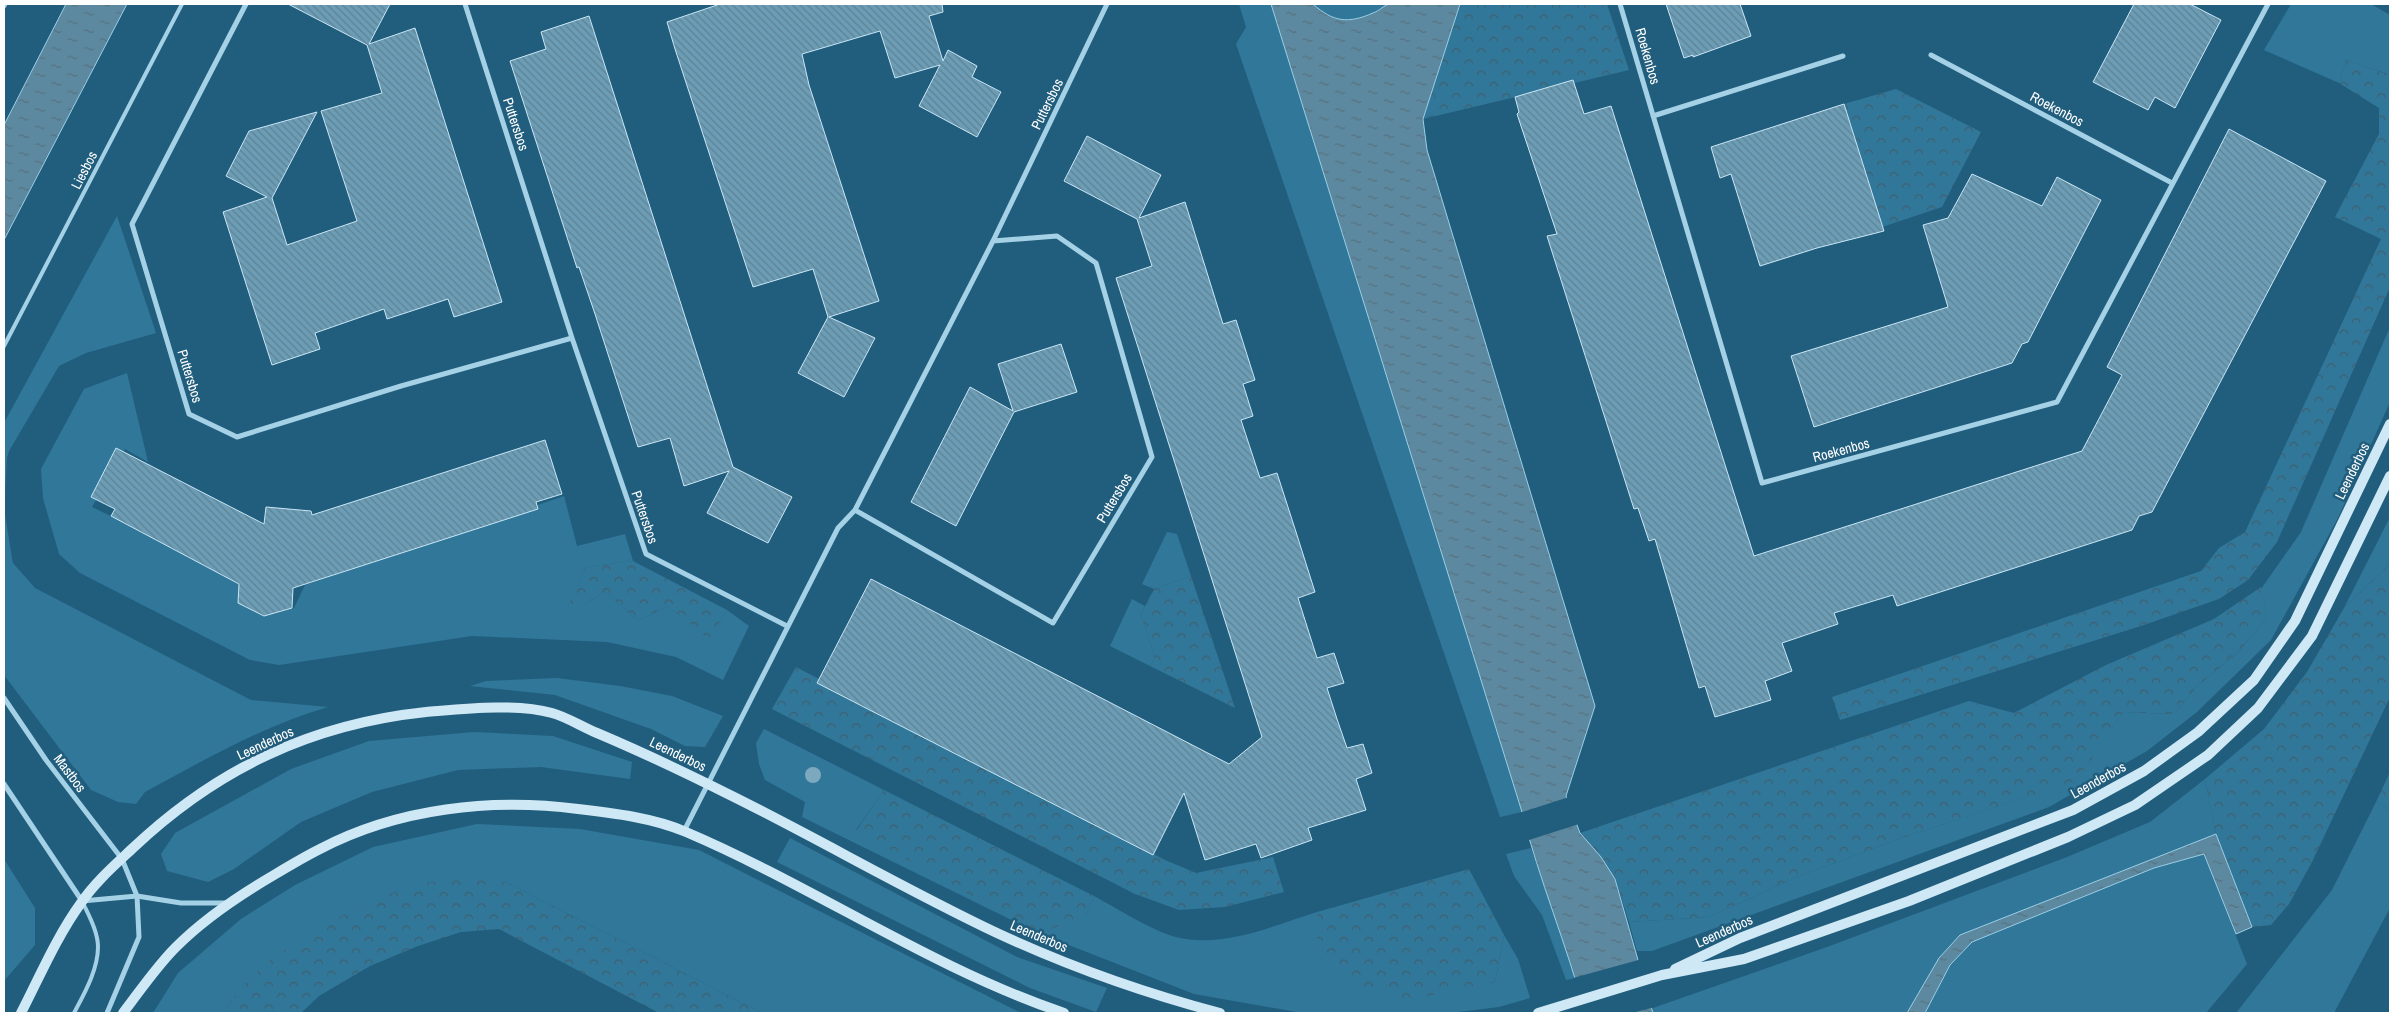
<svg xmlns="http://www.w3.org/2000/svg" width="2394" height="1017" font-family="'Archivo Narrow',sans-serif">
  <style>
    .grass { fill: #317799 }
    .forest { fill: url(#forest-crowns) }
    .water { fill: url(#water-ripples); stroke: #99cfe7 }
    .pier { fill: #215e7d }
    .building { fill: url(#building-back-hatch); stroke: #c9e6f5 }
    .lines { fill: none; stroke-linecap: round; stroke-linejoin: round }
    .service { stroke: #a5d1e6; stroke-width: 4 }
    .minor { stroke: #a5d1e6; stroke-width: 5 }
    .secondary { stroke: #cfe8f5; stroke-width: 10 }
    .tree { fill: #7da9bf }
    .labels { text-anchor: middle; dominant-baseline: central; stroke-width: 5; stroke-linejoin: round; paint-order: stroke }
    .street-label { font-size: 14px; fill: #fff; stroke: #215e7d }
  </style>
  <defs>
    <pattern id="forest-crowns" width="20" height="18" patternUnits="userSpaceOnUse" patternTransform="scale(1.25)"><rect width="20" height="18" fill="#317799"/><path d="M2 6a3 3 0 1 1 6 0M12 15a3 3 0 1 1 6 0" fill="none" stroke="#405f6f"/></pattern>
    <pattern id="water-ripples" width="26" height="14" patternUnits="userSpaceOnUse" patternTransform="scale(1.25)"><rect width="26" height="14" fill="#5d89a0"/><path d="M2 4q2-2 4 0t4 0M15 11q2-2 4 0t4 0" fill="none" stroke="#56717e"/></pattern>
    <pattern id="building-back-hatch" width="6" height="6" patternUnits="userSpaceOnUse" patternTransform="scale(1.25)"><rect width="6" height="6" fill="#6b9db6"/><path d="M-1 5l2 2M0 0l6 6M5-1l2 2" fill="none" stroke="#608191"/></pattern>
  </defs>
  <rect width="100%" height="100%" fill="#215e7d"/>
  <path class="grass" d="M1239,4H1271L1522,812L1500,817L1236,44L1246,27Z
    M1313,4H1389C1361,22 1339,28 1313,4Z
    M2291,4H2371L2390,15V75L2346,60L2339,83L2264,50Z
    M117,216L156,333L86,353L59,366L9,451L7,458L4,508L12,558L13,563L35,588L251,700L328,707C263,726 204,760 145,792L136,804L118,802L91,790L4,675V423Z
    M2390,327V402L2338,518L2271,640L2197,712L2147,751L2049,807L1652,951H1637L1629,922L1709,917L1797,877L1904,837L2076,781L2123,712L2174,714L2196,687L2238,652L2267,618L2261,589L2301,532Z
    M127,373L148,462L125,449L92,507L245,581L265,614L294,608L305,585L564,496L577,546L625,534L633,561L586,567L562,620L605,591L638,621L668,606L709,639L727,610L749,626L723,680L676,657L607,642L472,636L279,665L250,660L80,573L59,554L43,498L41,469L84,389Z
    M2390,517V564L2344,608Z
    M1167,532L1177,534L1191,576L1154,589L1142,584Z
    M1132,599L1145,606L1141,614L1155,658L1150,666L1110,646Z
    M557,678L620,686L672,696L723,716L705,747L685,746L651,729L555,695L470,686L486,681Z
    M764,729L884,790L856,830L1085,918L1094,896C1116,908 1150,929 1172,936C1220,950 1272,926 1317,912V948L1495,982L1504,935L1518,959L1530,998L1499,1007L1450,1013H1302L1194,994L1038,933L802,817L805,802L765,780L759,764L756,743Z
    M474,732L553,736L632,762L630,779L541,767L458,770L372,792L301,822L234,869L208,882L167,871L161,854L175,833L291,769L369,741Z
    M2205,779L2216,834L1960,935L1939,958L1907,1013H1653V1008L1827,947L2067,857L2150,822Z
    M2376,802L2390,810V908L2334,1013H2236L2332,890Z
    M477,824L580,829L699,850L1021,1013H762L506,882L231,1001L224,1013H153L178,973L241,919L295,885L373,847Z
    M790,838L1017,957L1107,988L1096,1012L1030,988L777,862Z
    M1531,848L1576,978L1566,980L1542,915L1514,876L1506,854Z
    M2204,854L2247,964L2206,1013H1925L1950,965L1972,942L2154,868Z
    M4,859L35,908V945L4,981Z"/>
  <path class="forest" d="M1460,4H1607L1629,70L1423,119Z
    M2346,60L2390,75V287L2277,542L2248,580L2219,599L2141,626L1840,720L1832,697L2201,571L2219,548L2245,532L2381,239L2335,217L2379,134V108L2339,83Z
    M1896,89L1981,132L1942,207L1882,227L1844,104Z
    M633,561L727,610L709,640L668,606L638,621L605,591L561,621L586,567Z
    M2390,564V697L2312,862L2289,904L2271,925L2252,927L2216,834L2205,779L2264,729L2307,672L2344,608Z
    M1191,576L1235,708L1150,666L1155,658L1141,614L1154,589Z
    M2261,587L2267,618L2238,652L2196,687L2174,714L2123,712L2077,781L1904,837L1797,877L1709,917L1629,922L1615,878L1580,833L1969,701L2014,713L2106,665L2214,619Z
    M796,667L1165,860L1196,873L1273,857L1284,892L1225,907L1179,910L1135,894L772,709Z
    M2390,772V810L2376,802Z
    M884,790L1094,896L1085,918L1038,933L856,831Z
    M1469,869L1504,935L1495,982L1406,1001L1353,983L1317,948V912Z
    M474,874L506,882L762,1013H659L499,929L461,932L418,946L370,966L319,996L301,1013H224C255,955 343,911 403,889C425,881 451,879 474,874Z"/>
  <path class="water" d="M66,4H127L4,240V125Z
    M1271,4H1313C1333,22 1348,24 1373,13C1379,11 1384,5 1390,4C1408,0 1441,4 1460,4L1423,119L1427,150L1595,706L1566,796L1580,833L1601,857L1615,879L1653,1013H1585C1567,945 1539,880 1522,812Z
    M2216,834L2252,927L2236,934L2204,854L2154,868L1972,942L1950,965L1925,1013H1907L1939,958L1960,935Z"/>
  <path class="pier" d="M1569,797L1579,824L1526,841L1519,813Z
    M1642,959L1655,1007L1632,1013H1583L1573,978Z"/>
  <path class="building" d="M288,4H390L369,44L415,28L502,302L454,317L448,299L387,319L384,309L315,333L320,349L272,365L223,212L267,197L226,176L249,131L317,112L272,198L287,245L357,221L321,111L382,93L367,45Z
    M720,4H942L943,12L929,16L943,61L948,50L977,66L972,77L1001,92L977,137L919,106L940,65L895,78L880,31L802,54L809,85L879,301L829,317L875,338L844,397L798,373L828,317L813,269L753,287L675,49L667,22Z
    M1666,4H1740L1751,36L1693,57V55L1684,58Z
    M2134,4H2190L2221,20L2175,108L2155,97L2148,110L2093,82Z
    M589,16L733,467L792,497L768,543L707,513L729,471L684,486L670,438L638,447L595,314L579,267L577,268L510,61L546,49L541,32Z
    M1573,80L1584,114L1611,106L1754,556L2082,451L2122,375L2107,367L2229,129L2326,181L2152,512L2139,516L2132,530L1897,606L1893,595L1834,613L1838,624L1782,643L1792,671L1765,681L1771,700L1715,717L1705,686L1699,688L1655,539L1649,541L1638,508L1634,509L1547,236L1557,234L1517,114L1519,112L1515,97Z
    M1844,104L1884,231L1817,248L1760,266L1731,174L1720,178L1711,147Z
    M1087,136L1161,175L1139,218L1185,202L1223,324L1236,320L1255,380L1243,384L1253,416L1241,420L1260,478L1277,473L1296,532L1315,592L1298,598L1317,658L1334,653L1344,683L1327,688L1337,719L1347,748L1363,744L1372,773L1356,779L1366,810L1308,828L1312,840L1261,858L1256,844L1205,860L1184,793L1153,855L817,683L871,579L1229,764L1262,737L1116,278L1152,266L1137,219L1064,181Z
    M1972,174L2042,206L2057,177L2101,200L2028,342L2022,344L2012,363L1814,427L1791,356L1948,307L1923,225L1948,218Z
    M1061,344L1077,392L1014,412L956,526L911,502L970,387L1013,411L998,364Z
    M545,440L562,494L536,502L538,509L293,588L292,608L264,616L238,603L239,584L111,516L115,509L91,497L116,448L264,524L266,507L311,511L312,515Z"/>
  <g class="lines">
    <path class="service" d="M4,346L182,4
      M74,1013C84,994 98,970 98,947C98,932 89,916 83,903"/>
    <path class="minor" d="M246,4L132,224L189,414L237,437L401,386L572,338
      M465,4L572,338L646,554L787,626
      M1620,4L1762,483L2057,402L2268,4
      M4,6L5,4
      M1931,55L2172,183
      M1653,116L1843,56
      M855,510L1053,623L1152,457L1096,263L1057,236L993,241
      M4,698L46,760L122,859L137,896L139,937L107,1013
      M4,784L82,901L137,896L181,903H225
      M684,831L838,528L855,510L993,241L1107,4"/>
    <path class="secondary" d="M1675,969L1740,938L2073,810L2144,771L2198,732L2254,680L2295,621L2390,424
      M21,1013C40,976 57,936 81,903C95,882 116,864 134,847C218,768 312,724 426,712C463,709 516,703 552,713C567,717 582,727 597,733C642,752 686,773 730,795C819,839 906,890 997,933C1068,966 1144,993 1220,1013
      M123,1013C140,991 156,967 176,947C205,918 238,896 274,875C289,866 304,857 320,849C398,808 492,798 578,809C613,813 654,818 686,832C815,887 931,968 1064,1013
      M1538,1013L1662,975L1744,959L1909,901L2068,837L2135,805L2208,755L2258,708L2312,636L2390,476"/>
  </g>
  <circle class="tree" cx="813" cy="775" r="8"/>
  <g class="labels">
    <g class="street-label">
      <text transform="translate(1648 56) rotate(74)">Roekenbos</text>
      <text transform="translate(1047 104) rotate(-64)">Puttersbos</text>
      <text transform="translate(2057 109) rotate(28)">Roekenbos</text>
      <text transform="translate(516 124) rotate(72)">Puttersbos</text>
      <text transform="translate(84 170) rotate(-63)">Liesbos</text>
      <text transform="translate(190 376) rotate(73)">Puttersbos</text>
      <text transform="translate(1841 450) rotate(-15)">Roekenbos</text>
      <text transform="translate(2352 471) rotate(-64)">Leenderbos</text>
      <text transform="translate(1114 498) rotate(-59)">Puttersbos</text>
      <text transform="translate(645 517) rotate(71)">Puttersbos</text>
      <text transform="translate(265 743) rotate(-25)">Leenderbos</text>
      <text transform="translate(678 754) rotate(26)">Leenderbos</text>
      <text transform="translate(70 773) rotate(53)">Mastbos</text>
      <text transform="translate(2098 780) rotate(-29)">Leenderbos</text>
      <text transform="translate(1724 931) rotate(-24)">Leenderbos</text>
      <text transform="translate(1039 936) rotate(23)">Leenderbos</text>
    </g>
  </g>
  <rect width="2394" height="1017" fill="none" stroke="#ffffff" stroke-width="10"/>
</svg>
